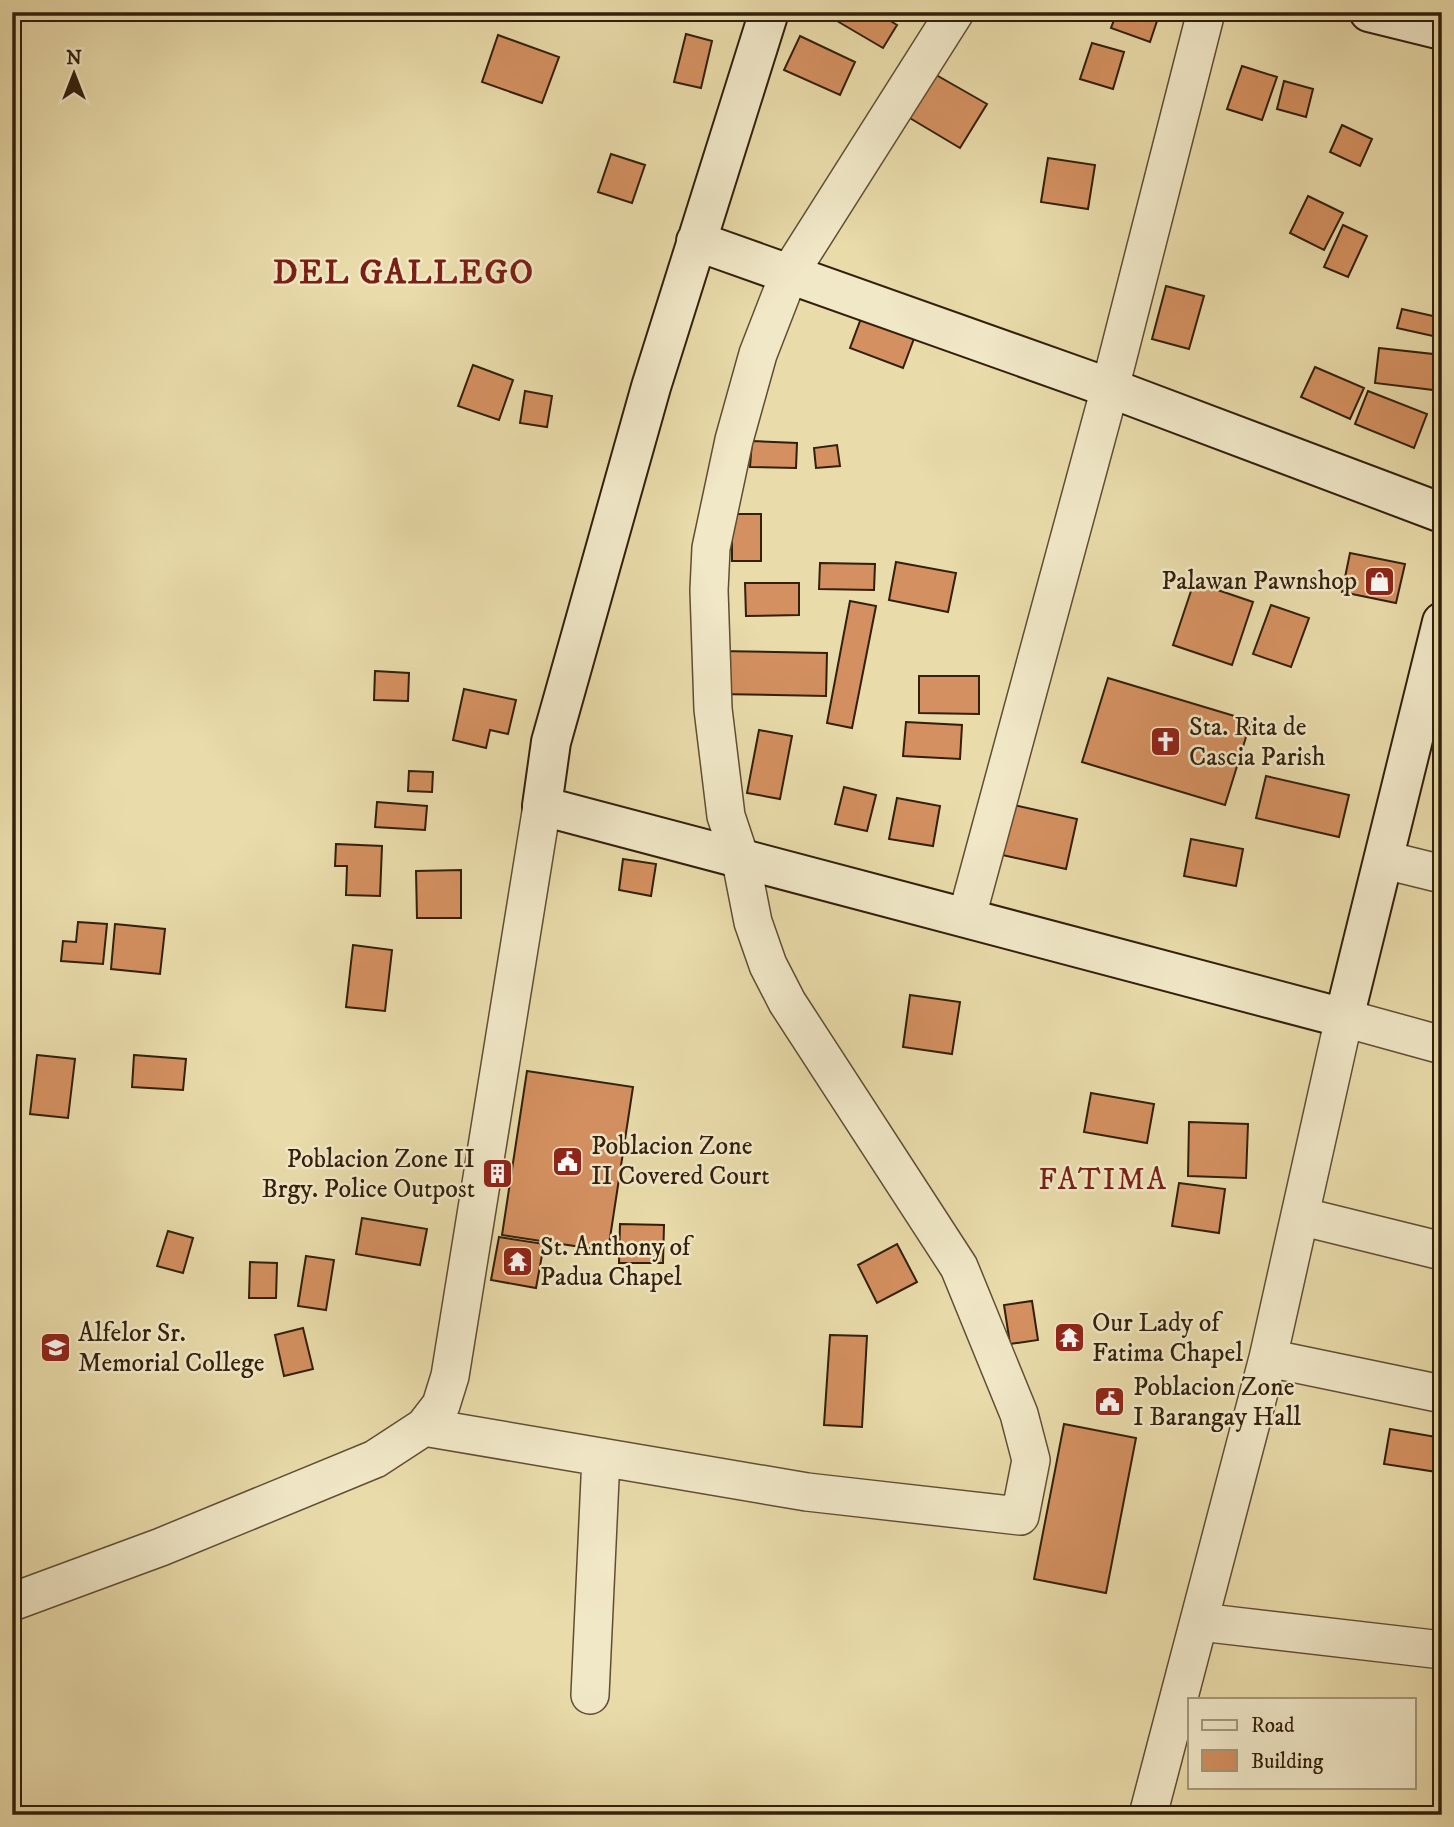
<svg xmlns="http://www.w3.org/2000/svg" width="1454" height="1827" font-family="'IM FELL DW Pica',serif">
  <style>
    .building { fill: #d49060; stroke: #321f0c; stroke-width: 2 }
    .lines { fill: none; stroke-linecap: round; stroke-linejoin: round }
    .street-casing { stroke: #604e34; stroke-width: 40 }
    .secondary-casing { stroke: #321f0c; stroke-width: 42 }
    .street { stroke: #f1e8c8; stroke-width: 37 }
    .secondary { stroke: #f1e8c8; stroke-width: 38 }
    .labels { text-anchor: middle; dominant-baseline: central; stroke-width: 5; stroke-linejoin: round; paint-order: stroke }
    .poi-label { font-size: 26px; fill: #321f0c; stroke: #f1e8c8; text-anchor: start }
    .quarter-label { font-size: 30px; letter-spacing: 2px; fill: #7a1f14; stroke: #f1e8c8 }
    .district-label { font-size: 33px; font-weight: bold; letter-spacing: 2px; fill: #7a1f14; stroke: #f1e8c8 }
  </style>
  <rect width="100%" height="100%" fill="#e9dbaa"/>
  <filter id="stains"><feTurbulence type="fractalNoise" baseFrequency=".00286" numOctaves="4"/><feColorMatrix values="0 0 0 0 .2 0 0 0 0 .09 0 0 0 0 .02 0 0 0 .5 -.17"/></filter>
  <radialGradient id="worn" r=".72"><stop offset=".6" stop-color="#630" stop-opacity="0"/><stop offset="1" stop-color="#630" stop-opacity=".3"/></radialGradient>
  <path class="building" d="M842,12H876L897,25L883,48L837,21Z
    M1117,12H1160L1150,42L1111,28Z
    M686,34L712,41L701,88L674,82Z
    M498,35L559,57L542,103L482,82Z
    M800,36L855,62L840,95L784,70Z
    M1092,43L1124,52L1113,89L1080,79Z
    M1242,66L1277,77L1262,120L1227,109Z
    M924,68L987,104L960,148L898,111Z
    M1284,81L1313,89L1306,117L1277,109Z
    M1342,125L1372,139L1360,166L1330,152Z
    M611,154L645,165L632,203L598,192Z
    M1048,158L1095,165L1088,209L1041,202Z
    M1308,196L1343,213L1324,250L1290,233Z
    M1343,225L1367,236L1348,277L1324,267Z
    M1166,286L1204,296L1189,349L1152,339Z
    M866,305L919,325L903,368L850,348Z
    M1402,309L1442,318V338L1397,328Z
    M1379,348L1442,355V391L1375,383Z
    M473,365L513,380L499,420L458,406Z
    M1315,367L1364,388L1350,419L1301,397Z
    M525,391L552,396L547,427L520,423Z
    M1368,391L1427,414L1414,448L1355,424Z
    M752,441L797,443L796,468L750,467Z
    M837,445L840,466L816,468L814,448Z
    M732,514H761V561H732Z
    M1350,553L1405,564L1396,603L1342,592Z
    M896,562L956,573L948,612L889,600Z
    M820,563L875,564L874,590L819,589Z
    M1194,582L1253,602L1232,665L1173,645Z
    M745,583H799V615L746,616Z
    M850,601L876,606L852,728L827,723Z
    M1271,605L1309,618L1291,667L1253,654Z
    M718,651L827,653L826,696L717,694Z
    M375,671L409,673L408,701L374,700Z
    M919,676H979V714L919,713Z
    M1108,678L1251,721L1225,805L1082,762Z
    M464,689L516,700L508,734L490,730L486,748L453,740Z
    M906,722L962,725L960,759L903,756Z
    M759,730L792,736L780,799L747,793Z
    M409,771L433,772L432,792L408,791Z
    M1266,776L1349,795L1339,837L1256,818Z
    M844,787L876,795L867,831L835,824Z
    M897,798L940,806L933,846L889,839Z
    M377,802L427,806L425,830L375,827Z
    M1009,804L1077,819L1066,869L998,854Z
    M1191,839L1243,849L1236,886L1184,876Z
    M336,844L382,846L380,896L346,895L347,866H335Z
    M623,859L656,864L651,896L619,890Z
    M461,870V918H417L416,871Z
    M78,922L107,924L103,964L61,961L63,941L76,942Z
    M115,924L165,929L160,974L111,969Z
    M353,945L392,950L385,1011L346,1007Z
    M910,995L960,1002L952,1054L903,1047Z
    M37,1055L75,1059L68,1118L30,1114Z
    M134,1055L186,1059L183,1090L132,1087Z
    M527,1071L633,1087L608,1251L502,1235Z
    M1091,1093L1154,1104L1147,1143L1084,1132Z
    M1189,1122L1248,1124L1246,1178L1188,1176Z
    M491,1160L510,1163L506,1187L487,1184Z
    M1179,1183L1225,1189L1219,1233L1172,1226Z
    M362,1218L427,1229L420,1265L356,1254Z
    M620,1224L664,1225L663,1263H619Z
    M168,1231L193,1238L183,1273L157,1266Z
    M499,1237L544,1244L536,1288L491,1280Z
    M897,1244L917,1282L877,1303L858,1265Z
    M306,1256L334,1260L326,1310L298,1306Z
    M250,1262L277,1263L276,1298H249Z
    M1032,1301L1038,1340L1010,1344L1004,1305Z
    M303,1328L313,1369L284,1376L275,1335Z
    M830,1335L867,1336L862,1427L824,1425Z
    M1064,1424L1136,1438L1106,1593L1034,1579Z
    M1390,1429L1442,1438L1437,1472L1384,1464Z"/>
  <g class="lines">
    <defs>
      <path id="street" d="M1385,860L1442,874
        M967,916L1110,388L1206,12
        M1300,1216L1442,1251
        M1268,1358L1442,1394
        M424,1427L807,1492L1020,1516L1031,1460L1019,1414L959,1267L787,1002L768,965L753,922L741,861L726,816L713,709L709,590L711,548L734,440L758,354L789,274L955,12
        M12,1602L161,1547L375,1459L424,1427L441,1405L450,1376L542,806
        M1200,1622L1442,1650
        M590,1695L601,1457
        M1148,1815L1268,1358L1344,1018L1442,1045"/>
      <path id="secondary" d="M769,12L651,387L551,742L542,806L1344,1018L1442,622
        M1369,12L1442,30
        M696,241L1110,388L1442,513"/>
    </defs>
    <use href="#street" class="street-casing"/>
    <use href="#secondary" class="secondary-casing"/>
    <use href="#street" class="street"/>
    <use href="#secondary" class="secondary"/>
  </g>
  <defs>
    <symbol id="shop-square" viewBox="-11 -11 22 22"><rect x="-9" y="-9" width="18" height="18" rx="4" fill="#8f2418" stroke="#f1e8c8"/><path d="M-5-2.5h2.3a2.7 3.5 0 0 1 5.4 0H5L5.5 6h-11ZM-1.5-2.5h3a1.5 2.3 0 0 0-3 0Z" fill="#fff"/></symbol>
    <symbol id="church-square" viewBox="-11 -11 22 22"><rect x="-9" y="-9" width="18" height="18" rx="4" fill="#8f2418" stroke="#f1e8c8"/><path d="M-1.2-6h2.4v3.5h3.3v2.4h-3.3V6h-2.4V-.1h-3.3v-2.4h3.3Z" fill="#fff"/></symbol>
    <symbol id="civic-square" viewBox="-11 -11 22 22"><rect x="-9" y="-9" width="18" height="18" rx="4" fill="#8f2418" stroke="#f1e8c8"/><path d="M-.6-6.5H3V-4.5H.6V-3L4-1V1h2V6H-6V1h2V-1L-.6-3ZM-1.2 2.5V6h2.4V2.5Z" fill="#fff"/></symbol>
    <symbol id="building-square" viewBox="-11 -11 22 22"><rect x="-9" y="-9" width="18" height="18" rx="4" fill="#8f2418" stroke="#f1e8c8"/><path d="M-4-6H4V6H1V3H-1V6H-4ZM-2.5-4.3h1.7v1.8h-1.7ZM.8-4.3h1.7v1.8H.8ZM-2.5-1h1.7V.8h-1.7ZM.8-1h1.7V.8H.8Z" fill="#fff"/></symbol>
    <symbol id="temple-square" viewBox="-11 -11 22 22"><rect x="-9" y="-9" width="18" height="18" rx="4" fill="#8f2418" stroke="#f1e8c8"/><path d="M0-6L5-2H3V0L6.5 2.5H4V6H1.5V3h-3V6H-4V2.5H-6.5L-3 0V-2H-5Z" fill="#fff"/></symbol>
    <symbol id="university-square" viewBox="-11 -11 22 22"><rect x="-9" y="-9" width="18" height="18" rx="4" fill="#8f2418" stroke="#f1e8c8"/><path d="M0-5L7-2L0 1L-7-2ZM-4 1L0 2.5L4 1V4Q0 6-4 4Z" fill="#fff"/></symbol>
  </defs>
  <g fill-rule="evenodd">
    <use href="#shop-square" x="1362" y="564" width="35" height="35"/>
    <use href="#church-square" x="1148" y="724" width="35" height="35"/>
    <use href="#civic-square" x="550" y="1144" width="35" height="35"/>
    <use href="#building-square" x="480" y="1156" width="35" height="35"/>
    <use href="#temple-square" x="500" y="1244" width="35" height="35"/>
    <use href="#temple-square" x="1052" y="1320" width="35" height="35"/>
    <use href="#university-square" x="38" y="1330" width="35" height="35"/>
    <use href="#civic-square" x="1092" y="1384" width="35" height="35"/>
  </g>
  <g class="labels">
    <g class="poi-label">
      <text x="1357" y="581" text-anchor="end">Palawan Pawnshop</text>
      <text x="1189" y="727">Sta. Rita de<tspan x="1189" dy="30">Cascia Parish</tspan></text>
      <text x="591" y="1146">Poblacion Zone<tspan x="591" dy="30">II Covered Court</tspan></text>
      <text x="475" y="1159" text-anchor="end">Poblacion Zone II<tspan x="475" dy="30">Brgy. Police Outpost</tspan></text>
      <text x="540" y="1247">St. Anthony of<tspan x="540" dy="30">Padua Chapel</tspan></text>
      <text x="1092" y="1323">Our Lady of<tspan x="1092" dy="30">Fatima Chapel</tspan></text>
      <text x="78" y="1333">Alfelor Sr.<tspan x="78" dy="30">Memorial College</tspan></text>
      <text x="1133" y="1387">Poblacion Zone<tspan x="1133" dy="30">I Barangay Hall</tspan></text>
    </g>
    <g class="quarter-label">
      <text x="1103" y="1180">FATIMA</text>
    </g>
    <g class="district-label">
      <text x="404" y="273">DEL GALLEGO</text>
    </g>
  </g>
  <rect width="1454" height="1827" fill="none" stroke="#e9dbaa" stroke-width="42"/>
  <rect x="14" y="14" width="1426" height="1799" fill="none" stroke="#321f0c" stroke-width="3.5"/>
  <rect x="21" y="21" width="1412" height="1785" fill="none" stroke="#321f0c" stroke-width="2"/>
  <rect x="1188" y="1698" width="228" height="91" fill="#f1e8c8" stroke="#a5987d" stroke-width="2"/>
  <rect x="1202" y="1720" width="35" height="10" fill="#f1e8c8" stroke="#a5987d" stroke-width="2"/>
  <text x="1251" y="1732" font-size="21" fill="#321f0c">Road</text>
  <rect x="1202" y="1750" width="35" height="21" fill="#d49060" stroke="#a5987d" stroke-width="2"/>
  <text x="1251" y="1768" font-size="21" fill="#321f0c">Building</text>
  <g transform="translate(74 74)" stroke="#f1e8c8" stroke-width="5" paint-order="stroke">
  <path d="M0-5L12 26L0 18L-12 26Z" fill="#321f0c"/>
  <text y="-10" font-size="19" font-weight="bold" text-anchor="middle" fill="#321f0c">N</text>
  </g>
  <rect width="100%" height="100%" filter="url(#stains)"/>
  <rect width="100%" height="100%" fill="url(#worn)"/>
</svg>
